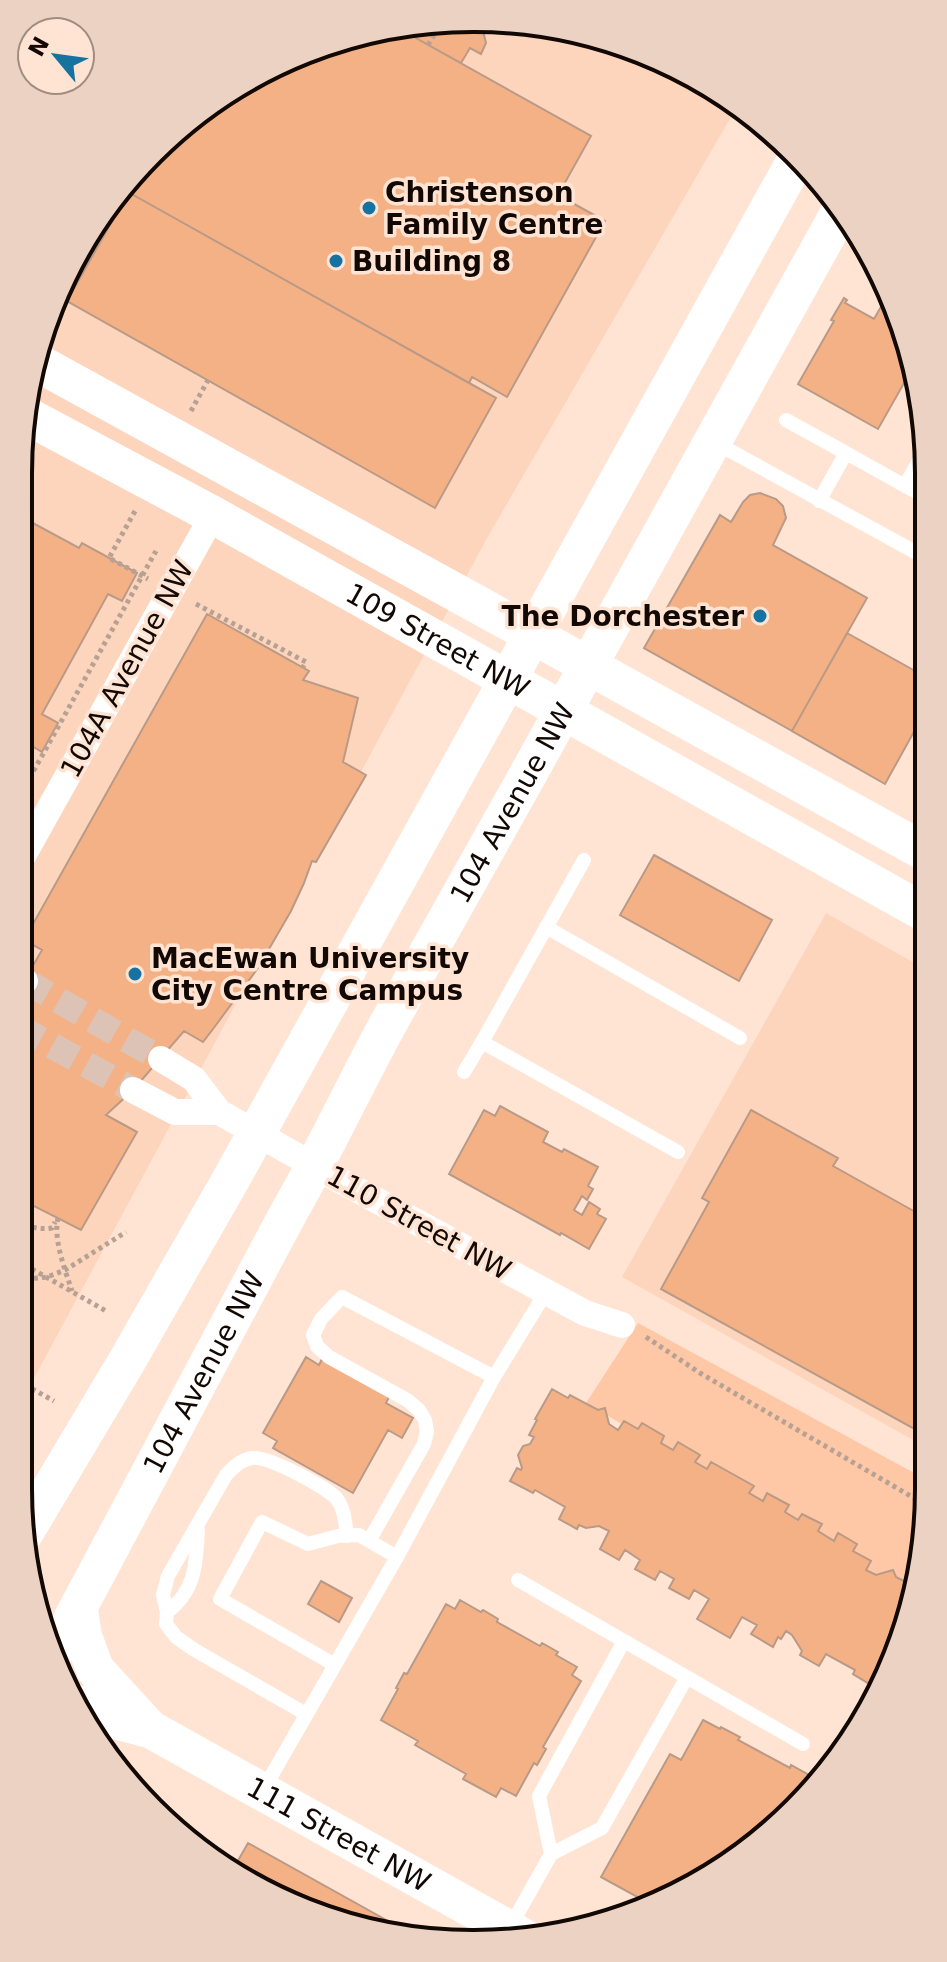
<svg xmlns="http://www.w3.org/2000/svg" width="947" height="1962" font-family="'DejaVu Sans',sans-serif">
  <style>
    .built { fill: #fdd5bd }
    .green { fill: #fec7a5 }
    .building { fill: #f5b186; stroke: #b99a87; stroke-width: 2 }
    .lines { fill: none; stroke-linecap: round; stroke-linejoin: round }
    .street-tunnel { stroke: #dcc3b5; stroke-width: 26; stroke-dasharray: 26 13; stroke-linecap: butt }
    .path { stroke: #b7a194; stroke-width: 5; stroke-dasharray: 4 4; stroke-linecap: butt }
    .lane { stroke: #fff; stroke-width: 14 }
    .street { stroke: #fff; stroke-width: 26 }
    .secondary { stroke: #fff; stroke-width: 38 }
    .poi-dot { fill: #1673a1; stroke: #ffe4d4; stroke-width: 3 }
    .labels { text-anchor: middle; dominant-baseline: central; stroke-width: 7; stroke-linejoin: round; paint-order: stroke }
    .poi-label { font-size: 28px; font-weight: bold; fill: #130904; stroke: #ffe4d4; text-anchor: start }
    .street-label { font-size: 28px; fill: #130904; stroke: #ffe4d4 }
    .rim { fill: none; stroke: #130904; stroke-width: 4 }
  </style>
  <rect width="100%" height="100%" fill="#ffe4d4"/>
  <path class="built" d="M474,18L648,53L738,105L486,540L18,1408V473L53,299L152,151L300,53Z
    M826,913L927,970L929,1449L622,1277Z"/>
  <path class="green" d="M638,1323L929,1481V1489L908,1595L855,1561L586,1403Z"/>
  <path class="building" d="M474,18L480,19L486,43L481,54L470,48L461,63L405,32Z
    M405,32L591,136L558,195L605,221L507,397L472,377L469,383L128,192L132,186L130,184L152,151L300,53Z
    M405,32L591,136L558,195L605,221L507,397L472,377L469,383L496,398L435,508L67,301L132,186L130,184L152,151L300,53Z
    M128,192L496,398L435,508L67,301Z
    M890,291L894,299L919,391L904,383L878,429L798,384L834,321L831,320L844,298L847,300L845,303L874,319Z
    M760,493L776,499L783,506L786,518L773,545L867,598L792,731L644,648L720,515L731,522L743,502L750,495Z
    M18,515L79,548L82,543L137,573L122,601L108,594L42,714L58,723L42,752L28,744L18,763Z
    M207,614L309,671L303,680L358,698L343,762L366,775L316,862L312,861L304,883L291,911L258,968L213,1029L203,1042L184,1031L133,1090L106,1115L137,1132L81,1230L18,1198V992L42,950L24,940Z
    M847,633L926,677V710L885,784L792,731Z
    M654,855L772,920L739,981L620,915Z
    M500,1106L548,1132L543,1142L562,1152L564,1149L598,1167L588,1186L593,1189L587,1200L582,1196L574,1210L582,1215L589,1202L600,1209L597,1214L606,1219L589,1249L561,1233L560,1235L449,1174L484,1110L495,1116Z
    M751,1110L838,1158L833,1166L928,1219L929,1437L661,1289L709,1202L702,1198Z
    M306,1357L319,1365L322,1359L389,1397L386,1403L413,1418L402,1438L388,1430L353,1493L273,1448L277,1441L263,1433Z
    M552,1389L568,1398L570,1395L598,1410L605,1408L609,1424L618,1430L624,1421L638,1429L642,1423L664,1436L661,1443L673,1450L678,1442L700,1455L695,1462L707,1469L711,1462L754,1486L749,1493L763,1501L767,1493L789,1505L785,1512L798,1520L802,1514L822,1524L818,1531L834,1541L838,1533L857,1544L853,1551L871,1561L866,1570L876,1575L893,1570L896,1577L910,1584L894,1663L889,1671L885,1672L876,1688L853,1674L855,1670L826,1654L819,1666L800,1655L802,1651L792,1635L786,1631L781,1639L778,1637L773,1647L751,1634L757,1625L742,1617L730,1638L697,1619L709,1599L694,1590L689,1599L669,1588L674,1579L660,1571L655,1580L635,1569L640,1560L625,1550L619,1560L600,1549L609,1531L599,1526L586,1528L579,1525L577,1529L559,1519L565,1507L535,1490L533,1493L510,1481L517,1468L521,1470L522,1468L518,1455L523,1446L530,1444L534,1437L529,1435L537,1420L535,1419Z
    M321,1581L352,1598L339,1622L308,1604Z
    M460,1600L481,1612L483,1610L498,1619L497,1622L540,1646L542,1643L558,1652L556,1655L577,1667L572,1675L581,1681L543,1747L546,1749L537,1765L534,1763L516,1796L501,1788L496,1797L463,1779L466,1774L415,1745L418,1741L381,1720L398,1689L396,1688L404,1673L407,1674L446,1604L455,1609Z
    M703,1720L720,1729L721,1727L740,1737L738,1740L790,1768L791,1765L809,1775L807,1779L818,1785L816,1789L675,1897L650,1904L601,1877L670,1754L681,1760Z
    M248,1843L415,1936L384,1935L245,1883L232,1871Z"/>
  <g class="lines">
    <path class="street-tunnel" d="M25,981L161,1059
      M18,1027L133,1090"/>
    <path class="path" d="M428,45L440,25
      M619,47L682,80L689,77
      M191,411L208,380
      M135,511L109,558L148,579
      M196,604L306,662L303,667
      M18,799L156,551
      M58,1218C53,1239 65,1270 72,1291
      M18,1221C30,1227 39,1230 52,1228L55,1222
      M18,1261L106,1311
      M18,1280L47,1277L65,1270L126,1232
      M646,1337L700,1373L926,1505
      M18,1381L54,1401"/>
    <path class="lane" d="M786,420L846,453
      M716,443L926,558
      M905,486L925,450
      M819,501L846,453L925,497
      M584,860L482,1042L678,1152
      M546,927L740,1038
      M464,1072L482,1042
      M369,1541L424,1444L427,1432L425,1420L419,1410L407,1400L329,1357L317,1346L313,1335L321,1319L342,1297L494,1377
      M518,1580L803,1744
      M167,1612C196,1591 196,1563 198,1530
      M335,1665L220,1599L262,1522L308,1544L338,1536L359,1535L397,1557
      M306,1714L193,1649L176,1637L166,1624L167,1612L163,1595L168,1576L226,1475C234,1467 240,1460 252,1458C268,1456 327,1487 337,1499C345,1510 345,1523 347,1536
      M262,1792L397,1557L494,1377L546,1292
      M551,1854L602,1828L687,1677
      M509,1929L551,1854L539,1796L624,1641"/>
    <path class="street" d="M18,865L213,515
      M18,978L25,981
      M161,1059L194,1079L219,1112L341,1181L585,1313L622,1325
      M133,1090L175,1112H219"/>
    <g class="secondary">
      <path d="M40,364L484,608L927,853"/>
      <path id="s1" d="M29,417L213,515L927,914"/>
      <path d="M25,1532L127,1361L230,1181L797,158"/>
      <path d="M79,1610L83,1636L95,1669L150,1729"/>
      <path id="s2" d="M53,1655L289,1212C325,1150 354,1086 388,1024C541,753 691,481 842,208"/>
      <path id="s3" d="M79,1704L103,1717L150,1729L528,1940"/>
    </g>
  </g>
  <g class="poi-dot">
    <circle cx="369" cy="208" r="8"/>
    <circle cx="336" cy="261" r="8"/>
    <circle cx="760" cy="616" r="8"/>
    <circle cx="135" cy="974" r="8"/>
  </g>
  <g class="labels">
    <g class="poi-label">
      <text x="385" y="192">Christenson<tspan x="385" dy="32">Family Centre</tspan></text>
      <text x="352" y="261">Building 8</text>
      <text x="744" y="616" text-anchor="end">The Dorchester</text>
      <text x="151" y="958">MacEwan University<tspan x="151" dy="32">City Centre Campus</tspan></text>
    </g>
    <g class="street-label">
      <text stroke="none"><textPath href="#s1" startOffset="466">109 Street NW</textPath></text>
      <text transform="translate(127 669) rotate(-61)">104A Avenue NW</text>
      <text stroke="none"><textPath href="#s2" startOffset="968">104 Avenue NW</textPath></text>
      <text transform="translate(419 1223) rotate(29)">110 Street NW</text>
      <text stroke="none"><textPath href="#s2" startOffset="320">104 Avenue NW</textPath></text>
      <text stroke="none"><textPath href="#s3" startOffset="292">111 Street NW</textPath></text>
    </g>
  </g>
  <path d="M0 0H947V1962H0ZM473 32H474A441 441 0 0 1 915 473V1489A441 441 0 0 1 474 1930H473A441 441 0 0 1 32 1489V473A441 441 0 0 1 473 32Z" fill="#ecd2c3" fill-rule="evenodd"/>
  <path class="rim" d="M473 32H474A441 441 0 0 1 915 473V1489A441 441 0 0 1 474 1930H473A441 441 0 0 1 32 1489V473A441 441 0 0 1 473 32Z"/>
  <g transform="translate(56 56) rotate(299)"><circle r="38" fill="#ffe4d4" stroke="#a18c81" stroke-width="2"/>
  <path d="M0-6L14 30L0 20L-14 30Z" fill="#1673a1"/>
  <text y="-12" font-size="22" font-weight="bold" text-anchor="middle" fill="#130904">N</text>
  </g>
</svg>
